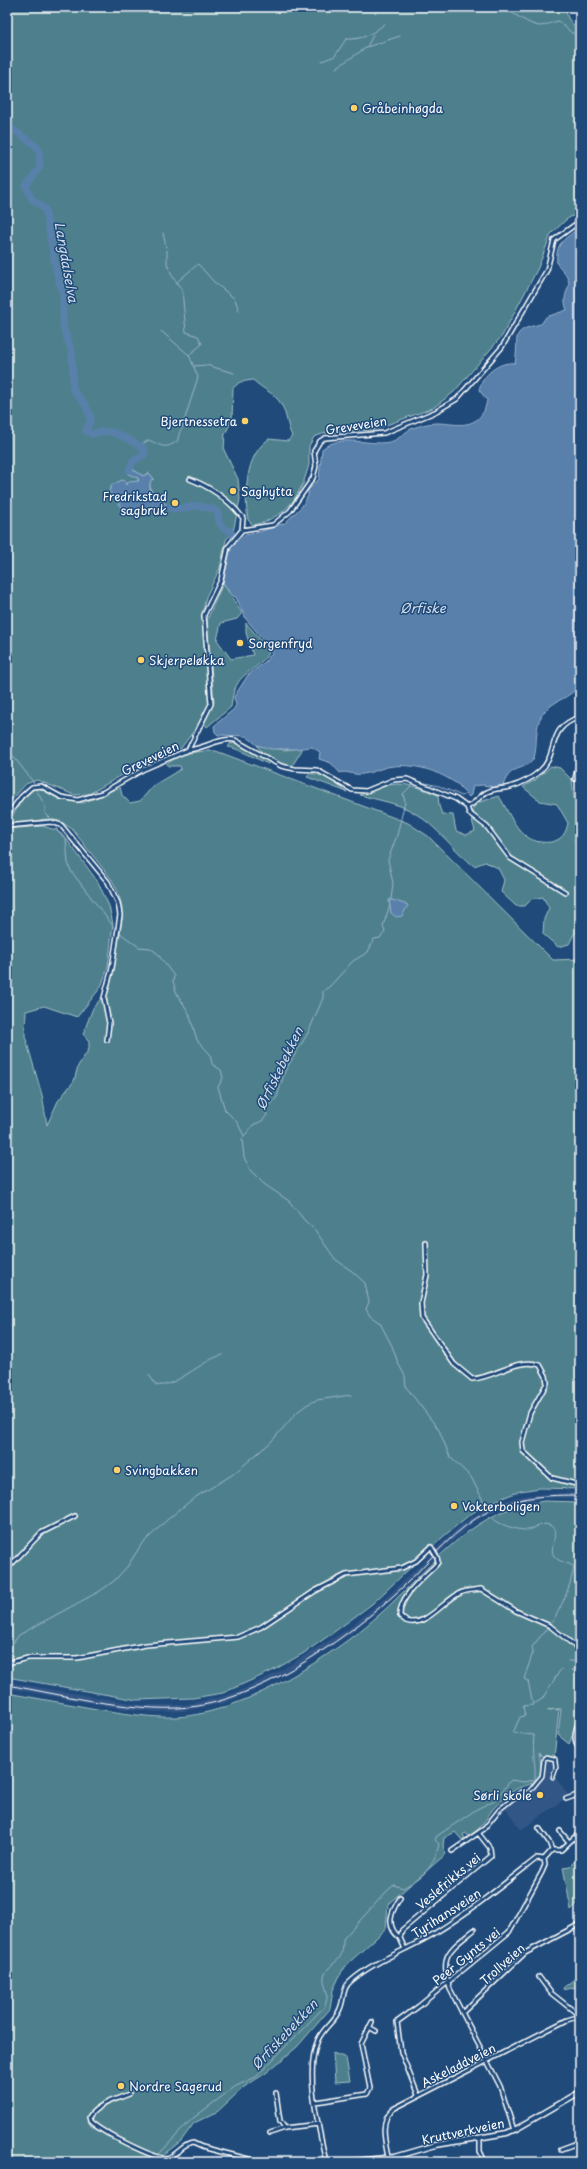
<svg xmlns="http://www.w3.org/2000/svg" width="587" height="2169" font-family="'Playpen Sans',sans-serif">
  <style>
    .built { fill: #325686 }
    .green { fill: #4e808c; stroke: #a6c0c6; fill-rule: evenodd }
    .water { fill: #5880ab; stroke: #9bb3cd }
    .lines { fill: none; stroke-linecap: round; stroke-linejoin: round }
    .stream { stroke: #9bb3cd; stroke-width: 1 }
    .river { stroke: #5880ab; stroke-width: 7 }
    .pedestrian-casing { stroke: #fff; stroke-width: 5.5 }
    .minor-casing { stroke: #fff; stroke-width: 6 }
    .tertiary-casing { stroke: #fff; stroke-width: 7 }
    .pedestrian { stroke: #1f4a7a; stroke-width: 2.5 }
    .minor { stroke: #1f4a7a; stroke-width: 3 }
    .tertiary { stroke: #1f4a7a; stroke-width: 4 }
    .rail { stroke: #fff; stroke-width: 1 }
    .minor-bridge-casing { stroke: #fff; stroke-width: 6; stroke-linecap: butt }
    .minor-bridge { stroke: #1f4a7a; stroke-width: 3 }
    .poi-dot { fill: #ffd166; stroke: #1f4a7a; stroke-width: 1.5 }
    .labels { text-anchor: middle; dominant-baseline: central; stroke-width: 3; stroke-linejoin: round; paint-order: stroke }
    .poi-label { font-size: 12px; fill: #fff; stroke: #1f4a7a; text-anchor: start }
    .street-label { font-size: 12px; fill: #fff; stroke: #1f4a7a }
    .water-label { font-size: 13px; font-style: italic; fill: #d5dfea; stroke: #1f4a7a }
  </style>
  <rect width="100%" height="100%" fill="#1f4a7a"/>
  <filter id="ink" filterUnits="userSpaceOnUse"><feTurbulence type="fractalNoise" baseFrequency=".025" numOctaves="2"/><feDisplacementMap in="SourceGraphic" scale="8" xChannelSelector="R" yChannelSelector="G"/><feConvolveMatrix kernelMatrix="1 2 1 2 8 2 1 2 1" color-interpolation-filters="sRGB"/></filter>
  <g filter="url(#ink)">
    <path class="built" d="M580,1492V1498H545L516,1503L500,1508L474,1522L453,1540L392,1600L351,1633L308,1662L262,1687L224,1703L183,1711L159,1712L125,1709L7,1688V1682L143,1705H183L222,1697L242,1690L280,1671L348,1629L388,1596L461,1525L483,1510L513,1498L530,1495Z
      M544,1756L556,1759L558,1769L556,1778L569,1796L521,1830L506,1809L513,1793L521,1789L527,1790L540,1777Z"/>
    <path class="green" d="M7,7H443L450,11L458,7H565L568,18L580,33V212L567,219L551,234L538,268L502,336L454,392L433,408L373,430L325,433L314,437L309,446V465L303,484L294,500L283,512L265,522L253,525L248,520C244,494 245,455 269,439L288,441L292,436C287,426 287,414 281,404C275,393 262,389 253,380L240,382L233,388L232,420L225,434L224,450L238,479L240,499L233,532L226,540L220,568L206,597L203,611L209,705L194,734L193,732L181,748L136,767L89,794L74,795L37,780L26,784L7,805ZM132,469L143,476L149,473L154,479H151C147,491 156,499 166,504C152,507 139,507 126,514L122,512L120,505L125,484L139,481Z
      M223,583L242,613L237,619L221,623L217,640L231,659L253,655L246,633V623L264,644L269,653C252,677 235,669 231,707L207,727L204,723L214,702L207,620Z
      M231,743L238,744L270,762L268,764C259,760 235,747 228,747Z
      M257,745L284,750L301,748L302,750L292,766C280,764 262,757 257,745Z
      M207,751H216L408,823L428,836L553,960L580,959V1489L540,1488L520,1491L485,1505L468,1516L444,1536L372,1604L334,1632L304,1653L272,1671L223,1693L193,1698L137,1700L7,1677V829L42,826L56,830L65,837L98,882L109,906L113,924L108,967L101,987L77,1017L44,1006L26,1011L25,1036L42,1095L47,1125L58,1101L74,1081L78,1066L89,1049V1041L83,1034L93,1008L110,988L122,920V907L118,892L112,880L72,829L60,821L45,819L7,827V821C20,811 20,792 38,788L59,797L83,803L120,787L122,795L130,803L140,801L154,785L181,769L180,766H168L167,764C179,754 191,752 207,751Z
      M551,766L560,768L572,780L574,798L580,811V834L574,840L580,848V929L574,934L569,944L558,947L543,934L544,919L549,908L543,897L532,899L525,906H516L501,892L504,880L498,868L485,862L474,866C453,850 437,826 413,812C398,803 377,800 360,795C395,780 403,781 438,795L439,806L442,814L453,815L456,831L466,835L475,831L470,813L477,803L499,796C512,817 520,846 551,842C562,840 566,833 568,823L557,804L540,801L523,787L535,780Z
      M310,773L325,776L347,792L307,777Z
      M544,1501L580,1502V1668L572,1670L580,1675V1717L569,1744L558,1735L561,1709L547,1710L559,1709L554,1758L541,1756L539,1752C540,1760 543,1770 539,1777C532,1787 520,1785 512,1792C506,1798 498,1803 493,1809C484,1821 483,1827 469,1836L465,1833L463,1835L465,1838L462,1840L455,1832L444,1838L443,1846L446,1854L388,1904L386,1929L344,1967L333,1990L330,2009L297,2047L266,2073L244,2087L217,2112L194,2123L181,2141L163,2155L161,2162H7V1693C37,1698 67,1704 97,1709C123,1713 149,1718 176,1717C245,1714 344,1650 393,1602C425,1571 456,1534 497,1514C511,1507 529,1504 544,1501Z
      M580,1856V1878L576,1880H580V1901L571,1910L563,1867L570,1866Z
      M580,1970V1979L576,1987L564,1990L563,1988L578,1976L576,1972Z
      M333,2053L346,2058L350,2081L335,2082Z"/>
    <path class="water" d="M580,227V684C571,699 551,700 542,715C534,727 538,745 534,758C521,774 512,763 503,785L494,787L483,785L473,786L471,795L469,797L461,789L460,786C439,771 414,762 387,767C379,769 371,773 363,774C356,776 344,770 340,773L331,763L319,759L320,752L312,747L294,749H271L257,745L246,736L218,735L215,732L214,726L234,709L236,705L234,697L248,675L266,661L272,653L267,644L246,619L236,597L233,596L223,583L230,551L236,540L240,536L259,532L285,523L302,506L308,496V490L319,479L322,449C342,432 372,448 393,441C401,438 407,429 416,427C422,425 430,423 437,423C453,423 471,430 482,414C485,411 486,404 487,400L479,390C482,375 499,361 515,363C520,336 508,331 541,324L546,317L567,310C558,287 582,289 557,264C555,242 564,240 580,227Z
      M132,469L143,476L149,473L154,479L151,480C145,496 162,498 168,507L149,506L126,514L122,512L120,505L109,491L112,485L122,480L125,481L126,485L129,482L139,481L138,478L128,474L127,471Z
      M392,900L408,905L402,916L396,917L391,913L389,900Z"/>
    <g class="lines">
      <path class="stream" d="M503,7C511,12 531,26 540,26C545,26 552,22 558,21L572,33L577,34L580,39
        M367,47L373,35
        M322,61L335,56L346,39C362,40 373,34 384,24
        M336,68L367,47L400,36
        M177,282L198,264L214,282L235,299L239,311
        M161,331L189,355L202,344L198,336L186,332L182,290L173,277L167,264V251L163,233
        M194,366L206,365L234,373
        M139,446L149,440C158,444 165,450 174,443C176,442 178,442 178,439C179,434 179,433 182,428L198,377L189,355
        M7,748L34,783
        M36,789L45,806V813L53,821
        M55,825L58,832L66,839L68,863L71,871L116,930
        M391,900L393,883L388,860L397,835L405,802L403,794L416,781L439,786L462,796L466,794
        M390,905L383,926L385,932L380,938L374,939L368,952L353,961L329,987L323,991V998L308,1033L285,1071L277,1097L266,1111L267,1115L262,1121L253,1125L242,1139L244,1157L250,1170L264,1184L289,1201L305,1221L315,1230L335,1259L353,1272L365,1283L369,1302L366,1309L370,1316L380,1323L392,1346L398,1363L405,1376L406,1387L439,1430L450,1457L471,1477L487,1508
        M120,933L139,947L150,948L157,953L174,976L173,981L176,992L189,1013L197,1040L210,1054L212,1064L221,1070L223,1078L218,1087L225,1110L237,1122L244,1136
        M149,1375L156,1385C174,1389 202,1360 222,1355
        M492,1517C495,1524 520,1531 528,1530C535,1529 541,1522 549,1525C562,1530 548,1547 554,1556C558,1562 567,1562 573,1566L574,1568C569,1590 562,1607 550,1625
        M13,1643L19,1635L100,1591L114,1581L127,1567L141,1545L168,1519L194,1498L232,1475L270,1443L297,1412L308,1404L317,1400L351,1395
        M568,1661H580
        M534,1704L542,1699L561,1669
        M159,2154L192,2119L236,2086L256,2077L325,2006C326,2002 328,1997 327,1993C326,1987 322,1981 325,1974C333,1958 344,1965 343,1939L387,1891L394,1885L403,1888C425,1876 433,1868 439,1844L435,1840L437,1836L477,1809L495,1800L511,1780L523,1782L535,1780C536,1765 532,1751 534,1735L513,1733L520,1717L525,1716L523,1706L533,1705L528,1681L524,1679L533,1652L532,1647L548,1627
        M153,2162L156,2158"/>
      <path class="river" d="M7,121V125L36,146L39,151L40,167L26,186L32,199L45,209L56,270L63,295V327L72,352L73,390L85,404L91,418L86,431L92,434C111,426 126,439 142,447L145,452L144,455L133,461L129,470
        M168,507C178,512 192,505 200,506C205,507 207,509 212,508L218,513L219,522L223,528L230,531L236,540"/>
      <defs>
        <path id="pedestrian" d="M484,1829L499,1810L521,1792L528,1793L542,1776L544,1759L546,1757L555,1759L556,1768L553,1777"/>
        <path id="minor" d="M190,479C210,487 230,501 243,518L242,530
          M188,750C203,749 220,737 235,740L281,766L295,769L317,770L352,790L366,791L393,780L407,779L456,799L467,807C475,804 479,796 487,792C494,788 503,789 510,787C521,784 532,778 540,771C560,753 545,728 580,717
          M575,779L580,757
          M467,807L469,813L487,827L510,858L565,892
          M7,816L21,797L32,787L41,786L61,797L78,800L102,793L144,769L188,750L211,704L204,615L221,580L228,547L242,530L273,525L290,511L313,478L316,466L314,451L320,441L325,438L384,433L435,412L457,399L502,347L547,270L554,240L580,221
          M7,826L51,822L61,825L108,882L118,903L120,915L112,968L104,998L109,1023L107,1040
          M426,1243L427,1275L421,1303L422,1318L454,1364L472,1379C495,1378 517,1357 540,1365L546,1376L547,1383L530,1413L522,1442L523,1451L552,1478L580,1485
          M437,1557L438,1562L436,1565C423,1578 399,1596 400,1616L406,1621C426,1628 443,1601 460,1593C466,1590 474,1590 481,1589L516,1611L550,1626L580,1650
          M7,1569L41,1533L75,1516
          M7,1663L28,1658H77L146,1645L238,1637L261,1627L315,1591L346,1575L402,1568L416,1561L431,1547L434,1552
          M580,1719C575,1730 572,1740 580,1750
          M566,1799L580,1794
          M539,1828L549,1842L552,1850L544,1859
          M560,1831L569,1842
          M552,1850H561L579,1833
          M452,1851L484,1829
          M400,1898C391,1912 385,1926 400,1938
          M474,1930C448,1951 439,1955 450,1989L500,2086L514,2130
          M405,1949L400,1938L402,1930L491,1856L490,1848L479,1834
          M539,1977L551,1993L580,2016
          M462,2013L525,1953L580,1924
          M369,2027L376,2031
          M276,2093L280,2121L285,2128
          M129,2094C115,2100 97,2104 89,2117L90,2121C99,2131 154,2159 166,2158C177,2157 182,2144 193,2143L202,2147L260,2162
          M418,2095L401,2052L397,2022L419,2006L509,1932L542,1872L545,1865L544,1859
          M316,2102L367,2094L370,2088L361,2044L372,2022
          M270,2133L285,2128L319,2124
          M480,2138V2151L485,2162
          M561,2149L580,2142
          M326,2162C319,2128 304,2072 318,2040C323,2028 334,2022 339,2011C345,2000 341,1989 351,1981C375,1960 408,1950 435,1933C471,1911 504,1884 537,1858L544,1859
          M389,2162C386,2145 378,2121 393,2109L567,2020L580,2016"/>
        <path id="tertiary" d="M346,2162L395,2157L436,2145L507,2133L518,2128L580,2092"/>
      </defs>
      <use href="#pedestrian" class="pedestrian-casing"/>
      <use href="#minor" class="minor-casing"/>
      <use href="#tertiary" class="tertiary-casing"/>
      <use href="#pedestrian" class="pedestrian"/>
      <use href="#minor" class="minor"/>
      <use href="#tertiary" class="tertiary"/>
      <path class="rail" d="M7,1685C65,1695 141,1715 198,1706C269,1694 353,1634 405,1585C431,1559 455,1528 489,1511C518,1496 548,1495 580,1495"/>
      <defs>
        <path id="minor-bridge" d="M434,1552L437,1557"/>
      </defs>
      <use href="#minor-bridge" class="minor-bridge-casing"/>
      <use href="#minor-bridge" class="minor-bridge"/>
    </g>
  </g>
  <g class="poi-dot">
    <circle cx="354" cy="108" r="4"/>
    <circle cx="245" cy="421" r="4"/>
    <circle cx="233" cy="491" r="4"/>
    <circle cx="175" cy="503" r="4"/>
    <circle cx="240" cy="643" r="4"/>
    <circle cx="141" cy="660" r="4"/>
    <circle cx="117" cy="1470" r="4"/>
    <circle cx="454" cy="1506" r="4"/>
    <circle cx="540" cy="1795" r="4"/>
    <circle cx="121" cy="2086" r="4"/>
  </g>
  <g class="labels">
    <g class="poi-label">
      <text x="362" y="108">Gråbeinhøgda</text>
      <text x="237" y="421" text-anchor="end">Bjertnessetra</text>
      <text x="241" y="491">Saghytta</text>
      <text x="167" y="496" text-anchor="end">Fredrikstad<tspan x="167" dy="14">sagbruk</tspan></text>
      <text x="248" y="643">Sorgenfryd</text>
      <text x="149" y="660">Skjerpeløkka</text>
      <text x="125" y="1470">Svingbakken</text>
      <text x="462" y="1506">Vokterboligen</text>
      <text x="532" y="1795" text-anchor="end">Sørli skole</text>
      <text x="129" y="2086">Nordre Sagerud</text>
    </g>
    <g class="street-label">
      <text transform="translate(356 425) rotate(-9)">Greveveien</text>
      <text transform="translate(150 758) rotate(-26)">Greveveien</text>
      <text transform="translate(448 1881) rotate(-40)">Veslefrikks vei</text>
      <text transform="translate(446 1913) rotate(-33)">Tyrihansveien</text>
      <text transform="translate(466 1956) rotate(-39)">Peer Gynts vei</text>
      <text transform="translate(502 1964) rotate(-42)">Trollveien</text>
      <text transform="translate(458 2065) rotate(-27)">Askeladdveien</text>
      <text transform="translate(463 2131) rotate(-12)">Kruttverkveien</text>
    </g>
    <g class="water-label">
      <text transform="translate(67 262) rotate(80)">Langdalselva</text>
      <text x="423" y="607">Ørfiske</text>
      <text transform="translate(279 1068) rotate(-64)">Ørfiskebekken</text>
      <text transform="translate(284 2034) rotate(-47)">Ørfiskebekken</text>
    </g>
  </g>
  <rect width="587" height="2169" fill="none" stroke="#1f4a7a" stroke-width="24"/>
  <rect x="12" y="12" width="563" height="2145" fill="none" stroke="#fff" stroke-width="1.5" filter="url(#ink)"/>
</svg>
